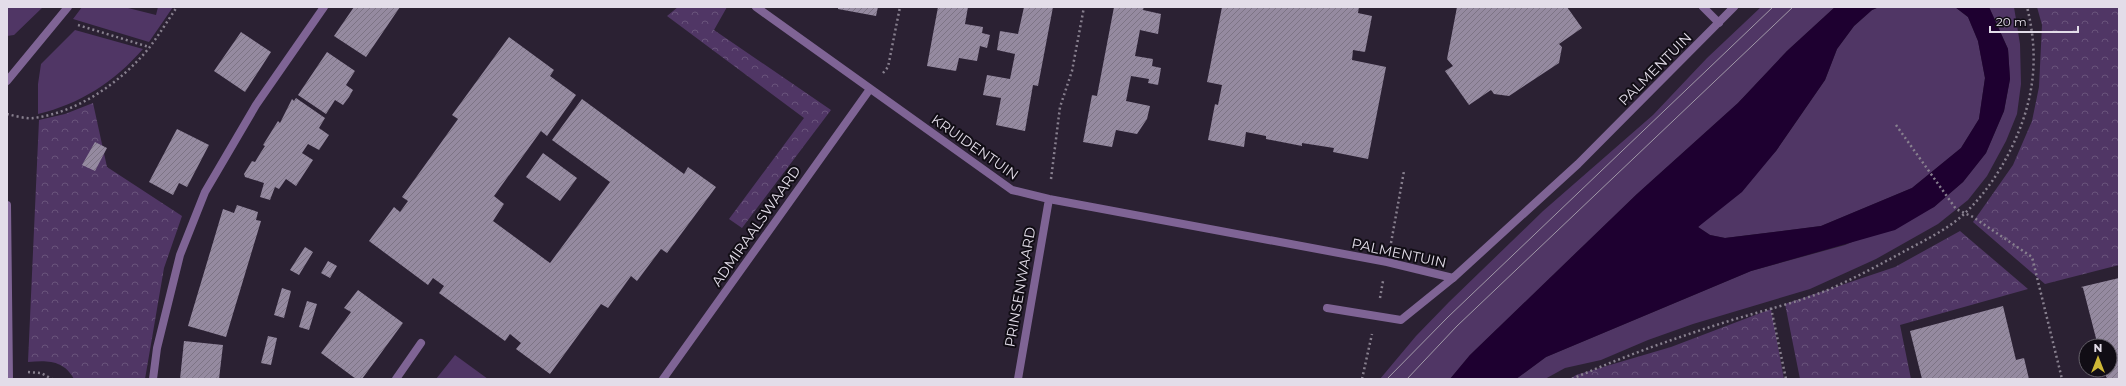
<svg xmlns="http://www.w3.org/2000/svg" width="2126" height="386" font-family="Montserrat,sans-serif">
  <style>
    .grass { fill: #503665 }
    .forest { fill: url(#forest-crowns) }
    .water { fill: #1e0030 }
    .building { fill: url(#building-hatch) }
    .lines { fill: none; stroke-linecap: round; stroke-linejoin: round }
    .path { stroke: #88808f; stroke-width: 2.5; stroke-dasharray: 2 3; stroke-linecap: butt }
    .lane { stroke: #7f6495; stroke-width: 8 }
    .street { stroke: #7f6495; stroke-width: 8 }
    .tram { stroke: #a199a8; stroke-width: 1 }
    .labels { text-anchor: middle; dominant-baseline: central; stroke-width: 4; stroke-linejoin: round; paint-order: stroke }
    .street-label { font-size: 14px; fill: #e3dde9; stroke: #110d15 }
  </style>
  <defs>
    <pattern id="forest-crowns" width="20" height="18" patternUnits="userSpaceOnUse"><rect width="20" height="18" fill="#503665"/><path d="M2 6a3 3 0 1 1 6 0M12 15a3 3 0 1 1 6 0" fill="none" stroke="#69537b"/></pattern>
    <pattern id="building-hatch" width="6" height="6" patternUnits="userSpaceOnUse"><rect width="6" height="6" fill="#958aa0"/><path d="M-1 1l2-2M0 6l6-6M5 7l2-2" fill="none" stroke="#7d7485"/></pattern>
  </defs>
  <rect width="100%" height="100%" fill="#2b2133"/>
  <path class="grass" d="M7,7H43L14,35L7,36Z
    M82,7H124L156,15L158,7H173L149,42L73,19Z
    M1761,7H1835L1787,51L1738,103L1637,194L1470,355L1450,379H1380L1416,336L1449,302L1543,211L1653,115L1707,58Z
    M1879,7H1955L1968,17L1978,41L1985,78L1979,119L1961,148L1912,188L1821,226L1725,238L1710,235L1698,227L1776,151L1825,80L1837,49L1854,26L1872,10Z
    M1989,7H2014L2020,44L2021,84L2017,114L2006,141L1987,176L1968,200L1938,224L1876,259L1810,289L1693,324L1648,340L1601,360L1565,368L1545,379H1516L1546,357L1751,271L1845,245L1934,207L1963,182L1986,153L2004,111L2010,79L2008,49Z
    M75,30L143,49C114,82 80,104 38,114V84L41,64Z
    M455,355L488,379H436Z"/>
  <path class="forest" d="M678,7H727L714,30L831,110L742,228L729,219L804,118L667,16Z
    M2037,7H2119V265L2045,284L1973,222L2013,165L2032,121L2039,87L2042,25Z
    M93,103L107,167L182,216L164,268L145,379H74C64,360 47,360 28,362L39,120L65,114Z
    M1960,231L2028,289L1900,325L1911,379H1800L1785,304L1895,267Z
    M1771,309L1784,379H1570L1576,375L1671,347Z"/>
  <path class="water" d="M1835,7H1879L1872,10L1854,26L1837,49L1825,80L1776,151L1742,192L1698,227L1710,235L1725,238L1821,226L1912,188L1961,148L1979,119L1985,78L1978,41L1968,17L1955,7H1989L2008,49L2010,79L2004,111L1986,153L1963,182L1934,207L1895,230L1751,271L1546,357L1516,379H1450L1470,355L1637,194L1738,103L1787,51Z"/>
  <path class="building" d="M354,7H400L366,57L334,36Z
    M838,7H878L876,16L838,9Z
    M938,7H968L965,24L983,27L982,33L990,35L987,48L980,46L977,61L959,58L956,71L927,66Z
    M1024,7H1053L1038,86L1033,85L1025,131L996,125L1001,98L983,95L987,75L1010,79L1015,54L997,50L1000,31L1018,34Z
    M1114,7H1144L1143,10L1161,14L1158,34L1140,30L1135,56L1153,59L1152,66L1161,68L1158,85L1148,83L1149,79L1131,76L1126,101L1150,106L1147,119L1137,134L1116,130L1112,147L1083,142L1092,95L1097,96Z
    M1222,7H1359L1358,13L1372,16L1365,52L1353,50L1352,60L1386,67L1368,159L1333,152L1334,148L1302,143V146L1266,139V136L1246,132L1244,147L1208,140L1215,104L1218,105L1222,85L1207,82Z
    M1457,7H1567L1582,28L1559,44L1562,47L1559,63L1509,96L1494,94L1491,90L1469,105L1445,71L1453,66L1447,59Z
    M241,32L271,52L245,92L214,71Z
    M509,37L554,70L550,76L576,95L547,136L541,131L494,196L504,204L493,221L550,263L610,182L552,140L582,99L684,174L688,167L716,187L667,253L661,249L637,281L631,276L608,308L601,304L550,374L516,349L521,343L510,334L505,341L439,293L444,286L433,278L428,285L369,241L394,207L400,212L408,201L402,197L458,119L452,115Z
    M327,52L355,71L346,85L353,90L349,97L343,105L335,100L326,114L298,95Z
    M296,98L325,118L319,128L329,135L319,150L308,144L302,153L313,160L296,186L286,179L279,189L275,187L270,200L260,197L264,183L245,177L244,174L252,161L255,162L261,152L265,146L263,145L278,121L280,123L292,99L294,101Z
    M177,129L209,145L187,187L179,183L173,195L149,182Z
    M95,142L107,148L95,171L82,165Z
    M543,153L577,178L560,201L526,177Z
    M237,205L258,212L256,220L261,221L226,337L188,326L223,209L234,213Z
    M305,247L313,252L299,275L290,270Z
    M328,261L337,266L330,278L321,273Z
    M2119,278V379H2107L2104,370H2110V346H2098L2083,288L2081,287Z
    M282,288L291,291L284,318L274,315Z
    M358,290L403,323L362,379H356L321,353L351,312L344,308Z
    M307,301L317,304L309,330L299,327Z
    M2003,306L2016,360L2024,358L2029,379H1922L1910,331Z
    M268,336L277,338L271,365L261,363Z
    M184,341L223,345L219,379H180Z"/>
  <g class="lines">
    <path class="path" d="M78,25L149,47
      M883,73L888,67L900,7
      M7,114C15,116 26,119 34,118C79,112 121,82 149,48C159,35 168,20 177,7
      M1896,125L1956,209L1973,217L2032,257L2062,379
      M1051,179L1060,107L1072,71L1084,7
      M1391,243L1404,171
      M1380,298L1383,281
      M1771,308L1786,379
      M28,372L41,373L52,379
      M1362,379L1372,334
      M1572,379C1624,356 1678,337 1732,320C1765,310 1799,302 1830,289C1855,278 1879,265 1903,252C1923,241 1947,230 1964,214C1990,190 2010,156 2022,123C2036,84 2037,47 2027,7"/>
    <path class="lane" d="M1327,308L1401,320L1453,278"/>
    <path class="street" d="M756,7L1012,190L1049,199L1387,262L1453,278L1578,164L1734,7
      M1703,7L1719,23
      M7,81L68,7
      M7,205L9,379
      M153,379L157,348L180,255L205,192L256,105L324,7
      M396,379L421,343
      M663,379L870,89
      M1018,379L1049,199"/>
    <path class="tram" d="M1387,379L1448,317L1773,7
      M1407,379L1457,326L1793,7"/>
  </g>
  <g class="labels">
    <g class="street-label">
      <text transform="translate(1655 69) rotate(-45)">PALMENTUIN</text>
      <text transform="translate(975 147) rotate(35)">KRUIDENTUIN</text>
      <text transform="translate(756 226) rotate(-55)">ADMIRAALSWAARD</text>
      <text transform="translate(1399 253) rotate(12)">PALMENTUIN</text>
      <text transform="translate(1020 287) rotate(-80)">PRINSENWAARD</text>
    </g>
  </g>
  <rect width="2126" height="386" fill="none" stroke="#e3dde9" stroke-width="16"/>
  <g transform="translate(2098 358)"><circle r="19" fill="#110d15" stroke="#65606a"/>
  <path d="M0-3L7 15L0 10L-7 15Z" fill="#cfb837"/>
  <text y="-6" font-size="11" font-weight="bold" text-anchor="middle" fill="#e3dde9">N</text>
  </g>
  <path d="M1990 26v6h88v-6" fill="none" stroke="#e3dde9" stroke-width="2"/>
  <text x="1996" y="26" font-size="12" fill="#e3dde9" stroke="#110d15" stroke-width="3" paint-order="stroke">20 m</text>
</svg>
